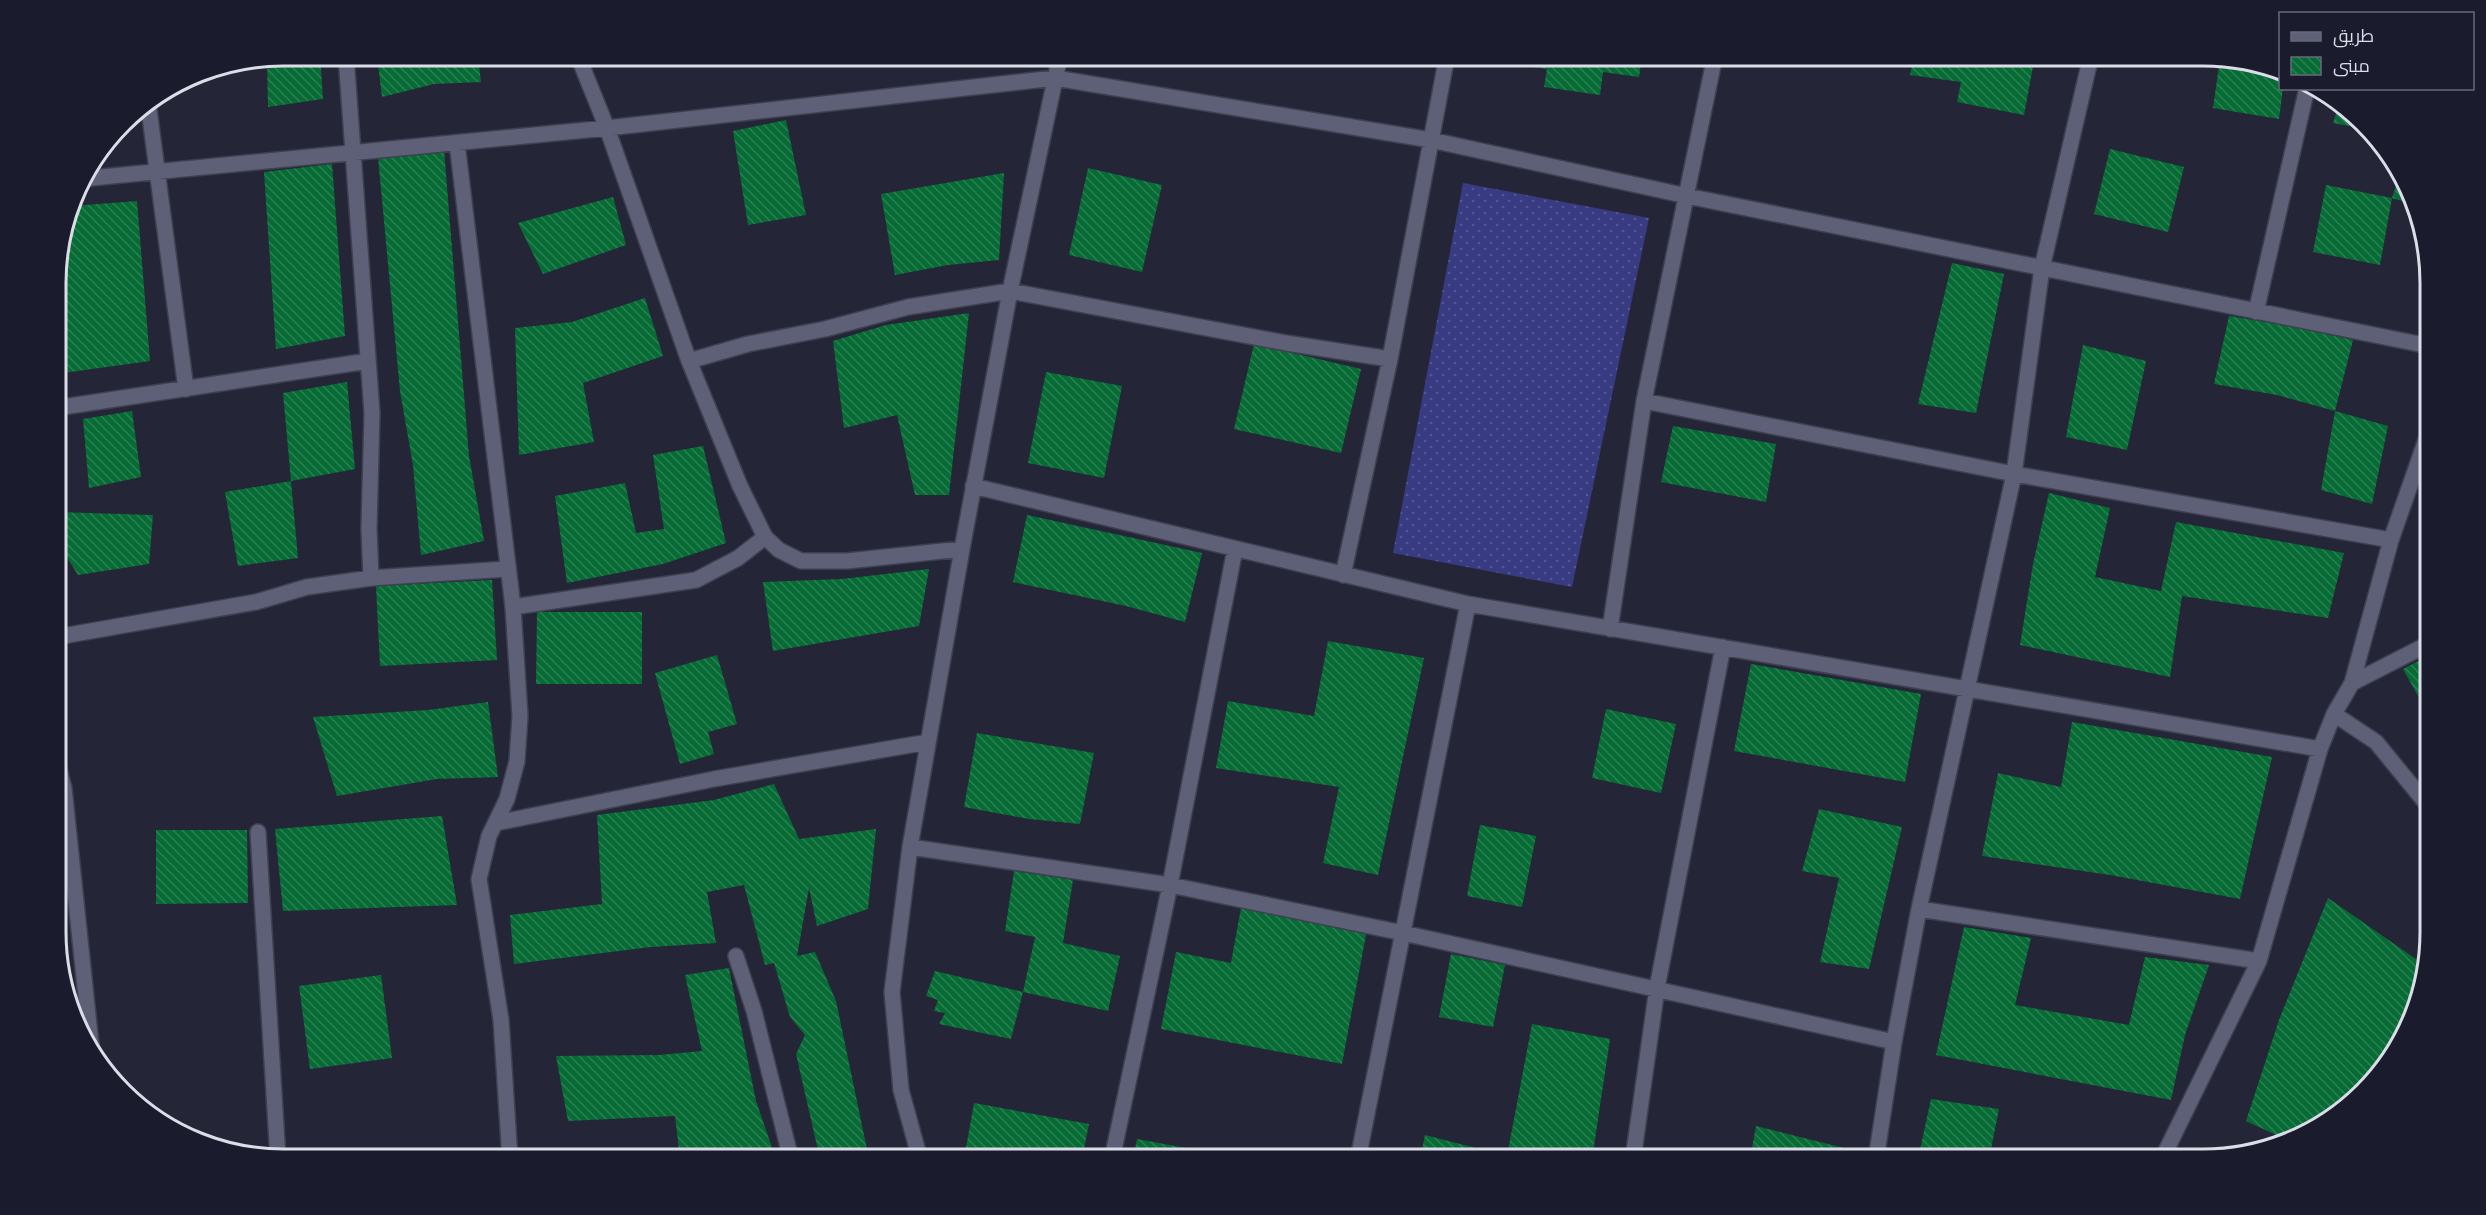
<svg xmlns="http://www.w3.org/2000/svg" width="2486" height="1215" font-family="Commissioner,Cairo,sans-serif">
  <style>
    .grass { fill: url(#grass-dots) }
    .building { fill: url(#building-back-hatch) }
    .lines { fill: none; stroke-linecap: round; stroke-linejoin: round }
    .lane-casing { stroke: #3e404f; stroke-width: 18 }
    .street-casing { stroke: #3e404f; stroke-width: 18 }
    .lane { stroke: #5d6076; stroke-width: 15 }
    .street { stroke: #5d6076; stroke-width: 15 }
    .rim { fill: none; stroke: #dbdde9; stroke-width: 3 }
  </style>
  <defs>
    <pattern id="grass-dots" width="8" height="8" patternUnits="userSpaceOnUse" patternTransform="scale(1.5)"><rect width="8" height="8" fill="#383a82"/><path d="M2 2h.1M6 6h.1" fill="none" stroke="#545694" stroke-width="1.8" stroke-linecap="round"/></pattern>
    <pattern id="building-back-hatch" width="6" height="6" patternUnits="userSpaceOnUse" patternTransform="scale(1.5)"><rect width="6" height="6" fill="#066b34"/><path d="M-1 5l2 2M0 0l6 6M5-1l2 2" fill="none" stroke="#2a8051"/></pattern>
  </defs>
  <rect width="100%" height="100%" fill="#242638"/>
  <path class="grass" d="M1463,183L1649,218L1572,587L1393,553Z"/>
  <path class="building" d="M283,56H320L323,99L268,107L267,59Z
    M377,56H478L481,82L434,84L382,97Z
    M1286,56H1308L1307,60Z
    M1520,56H1642L1639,77L1603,72L1600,95L1544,87L1547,69L1519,65Z
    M1914,56H2035L2024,115L1957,102L1961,82L1910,75Z
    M2220,59L2280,73V88H2283L2279,119L2213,108Z
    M2338,107L2365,129L2333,123Z
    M786,120L806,215L748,225L733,131Z
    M2110,149L2184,167L2168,232L2094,214Z
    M444,150L469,456L484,541L421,555L413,465L400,391L378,157Z
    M332,164L345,336L276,349L264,172Z
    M1088,168L1162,185L1142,272L1069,255Z
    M1004,173L999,260L948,265L895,275L881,194Z
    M2400,173L2416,205L2392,198L2380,265L2313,252L2326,185L2392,198Z
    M613,197L626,245L543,274L518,223Z
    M137,201L150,361L56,374V267L72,206Z
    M1952,263L2004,274L1976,413L1918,404Z
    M645,298L663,356L583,383L594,442L519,455L515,328L572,322Z
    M969,313L949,495H915L897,415L844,428L833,341L886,325Z
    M2229,316L2290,326L2353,340L2335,411L2277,395L2214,384Z
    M1254,344L1361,369L1341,453L1234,429Z
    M2083,345L2146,361L2127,450L2066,437Z
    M1046,372L1122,386L1104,478L1028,463Z
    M347,382L355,469L291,481L298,558L238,566L225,492L291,481L283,393Z
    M132,411L141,477L89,488L83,419Z
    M2335,411L2388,426L2372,504L2321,490Z
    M1673,426L1776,444L1766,502L1661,482Z
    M703,446L726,543L663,564L567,583L555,496L625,483L636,533L664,529L653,455Z
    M2049,493L2110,508L2095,577L2161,591L2176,522L2344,553L2328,618L2182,596L2170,677L2020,645L2033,564Z
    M57,512L153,515L149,564L78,575L57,541Z
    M1027,515L1202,553L1185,622L1126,606L1013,582Z
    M929,569L919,626L773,651L763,582L842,579Z
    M492,580L497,660L380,666L376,586Z
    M537,612H642V684H536Z
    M1328,641L1424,658L1378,875L1323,863L1339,787L1216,768L1228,701L1314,716Z
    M717,655L737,724L708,732L714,754L680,764L655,673Z
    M2430,655V710L2427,712L2403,669Z
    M1751,664L1921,694L1905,782L1734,751Z
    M488,702L498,777L437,779L337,796L313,717L428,710Z
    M1606,709L1676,724L1661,793L1592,778Z
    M2072,722L2272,757L2240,899L2110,875L1982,856L1998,773L2061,787Z
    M977,733L1094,753L1080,824L1029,819L964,807Z
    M774,784L799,839L876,829L868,909L817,926L809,888L797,956L815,952L836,1001L869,1159H820L796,1054L805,1035L790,1017L774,963L765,965L744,885L707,892L716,943L651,947L514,964L510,915L602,904L597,815L714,800Z
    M1819,809L1902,827L1869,969L1820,962L1839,878L1802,871Z
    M442,816L457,905L283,911L275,829Z
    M1480,825L1536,836L1522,907L1467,896Z
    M156,830H247L248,903L156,904Z
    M1014,871L1073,880L1063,943L1120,956L1108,1011L1023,992L1011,1039L939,1024L945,1013L934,1011L938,1000L926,996L935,971L1023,992L1035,937L1005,931Z
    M2328,898L2423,964L2407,1033L2379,1075L2329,1122L2289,1141L2246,1121L2279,1020Z
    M1241,908L1367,929L1342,1064L1161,1029L1176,952L1231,963Z
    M1964,927L2031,938L2015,1005L2129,1025L2145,957L2209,965L2185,1035L2171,1100L1936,1055Z
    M1451,954L1505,965L1493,1027L1439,1017Z
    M729,968L756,1101L776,1159H680L675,1116L568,1121L556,1056L659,1055L702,1051L685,975Z
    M381,975L392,1058L310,1069L299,986Z
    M1532,1024L1610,1039L1592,1159H1521L1507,1156Z
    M1931,1099L1999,1109L1989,1159H1918Z
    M974,1103L1089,1124L1082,1159H964Z
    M1756,1126L1844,1148L1842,1159H1750Z
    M1425,1135L1507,1156L1506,1159H1420Z
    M1137,1139L1224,1155V1159H1133Z"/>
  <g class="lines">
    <defs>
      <path id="lane" d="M371,578L507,569
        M513,607L696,580L738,558L765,537
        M736,956L754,1011L791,1159"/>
      <path id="street" d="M578,56L607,128L689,361L740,486L765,537L779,550L801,561H847L962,549L910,847L892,992L901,1090L920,1159
        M148,102L186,389
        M457,143L513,607L520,716L517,761L507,799L489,836L479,879L501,1020L510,1159
        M81,179L607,128L1055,78L1431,140L1687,196L2429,346
        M2256,312L2307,88
        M689,361L748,344L825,329L908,307L1010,291L1286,343L1390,359L1447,56
        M1644,401L2014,474L2391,540
        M56,408L368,361
        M973,486L1468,604L2320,749
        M962,549L1010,291L1060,56
        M1343,575L1390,359
        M1610,629L1644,401L1715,56
        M57,637L256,602L307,587L371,578L369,529L372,413L346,56
        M2352,683L2430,643
        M2334,714L2376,742L2430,808
        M57,762L64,788L92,1053
        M496,823L714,779L928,742
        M258,832L278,1159
        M910,847L1170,885L1403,933L1894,1042L1919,909L2014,474L2042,268L2091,56
        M1919,909L2259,961
        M1112,1159L1170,885L1235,549
        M1358,1159L1468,604
        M1633,1159L1657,988L1723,647
        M1876,1159L1894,1042
        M2162,1159L2259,961L2320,749L2334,714L2352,683L2391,540L2429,431"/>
    </defs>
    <use href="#lane" class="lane-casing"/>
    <use href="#street" class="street-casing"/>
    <use href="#lane" class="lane"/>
    <use href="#street" class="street"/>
  </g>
  <path d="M0 0H2486V1215H0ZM283 66H2203A217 217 0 0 1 2420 283V932A217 217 0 0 1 2203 1149H283A217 217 0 0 1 66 932V283A217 217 0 0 1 283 66Z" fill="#1a1c2e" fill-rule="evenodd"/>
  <path class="rim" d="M283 66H2203A217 217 0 0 1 2420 283V932A217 217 0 0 1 2203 1149H283A217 217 0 0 1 66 932V283A217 217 0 0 1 283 66Z"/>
  <rect x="2279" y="12" width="195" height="78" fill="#1a1c2e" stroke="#676979" stroke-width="1.5"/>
  <rect x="2291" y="32" width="30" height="9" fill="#5d6076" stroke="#676979" stroke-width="1.5"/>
  <text x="2333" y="42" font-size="18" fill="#dbdde9">طريق</text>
  <rect x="2291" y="57" width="30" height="18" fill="url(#building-back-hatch)" stroke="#676979" stroke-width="1.5"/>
  <text x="2333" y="72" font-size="18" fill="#dbdde9">مبنى</text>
</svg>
